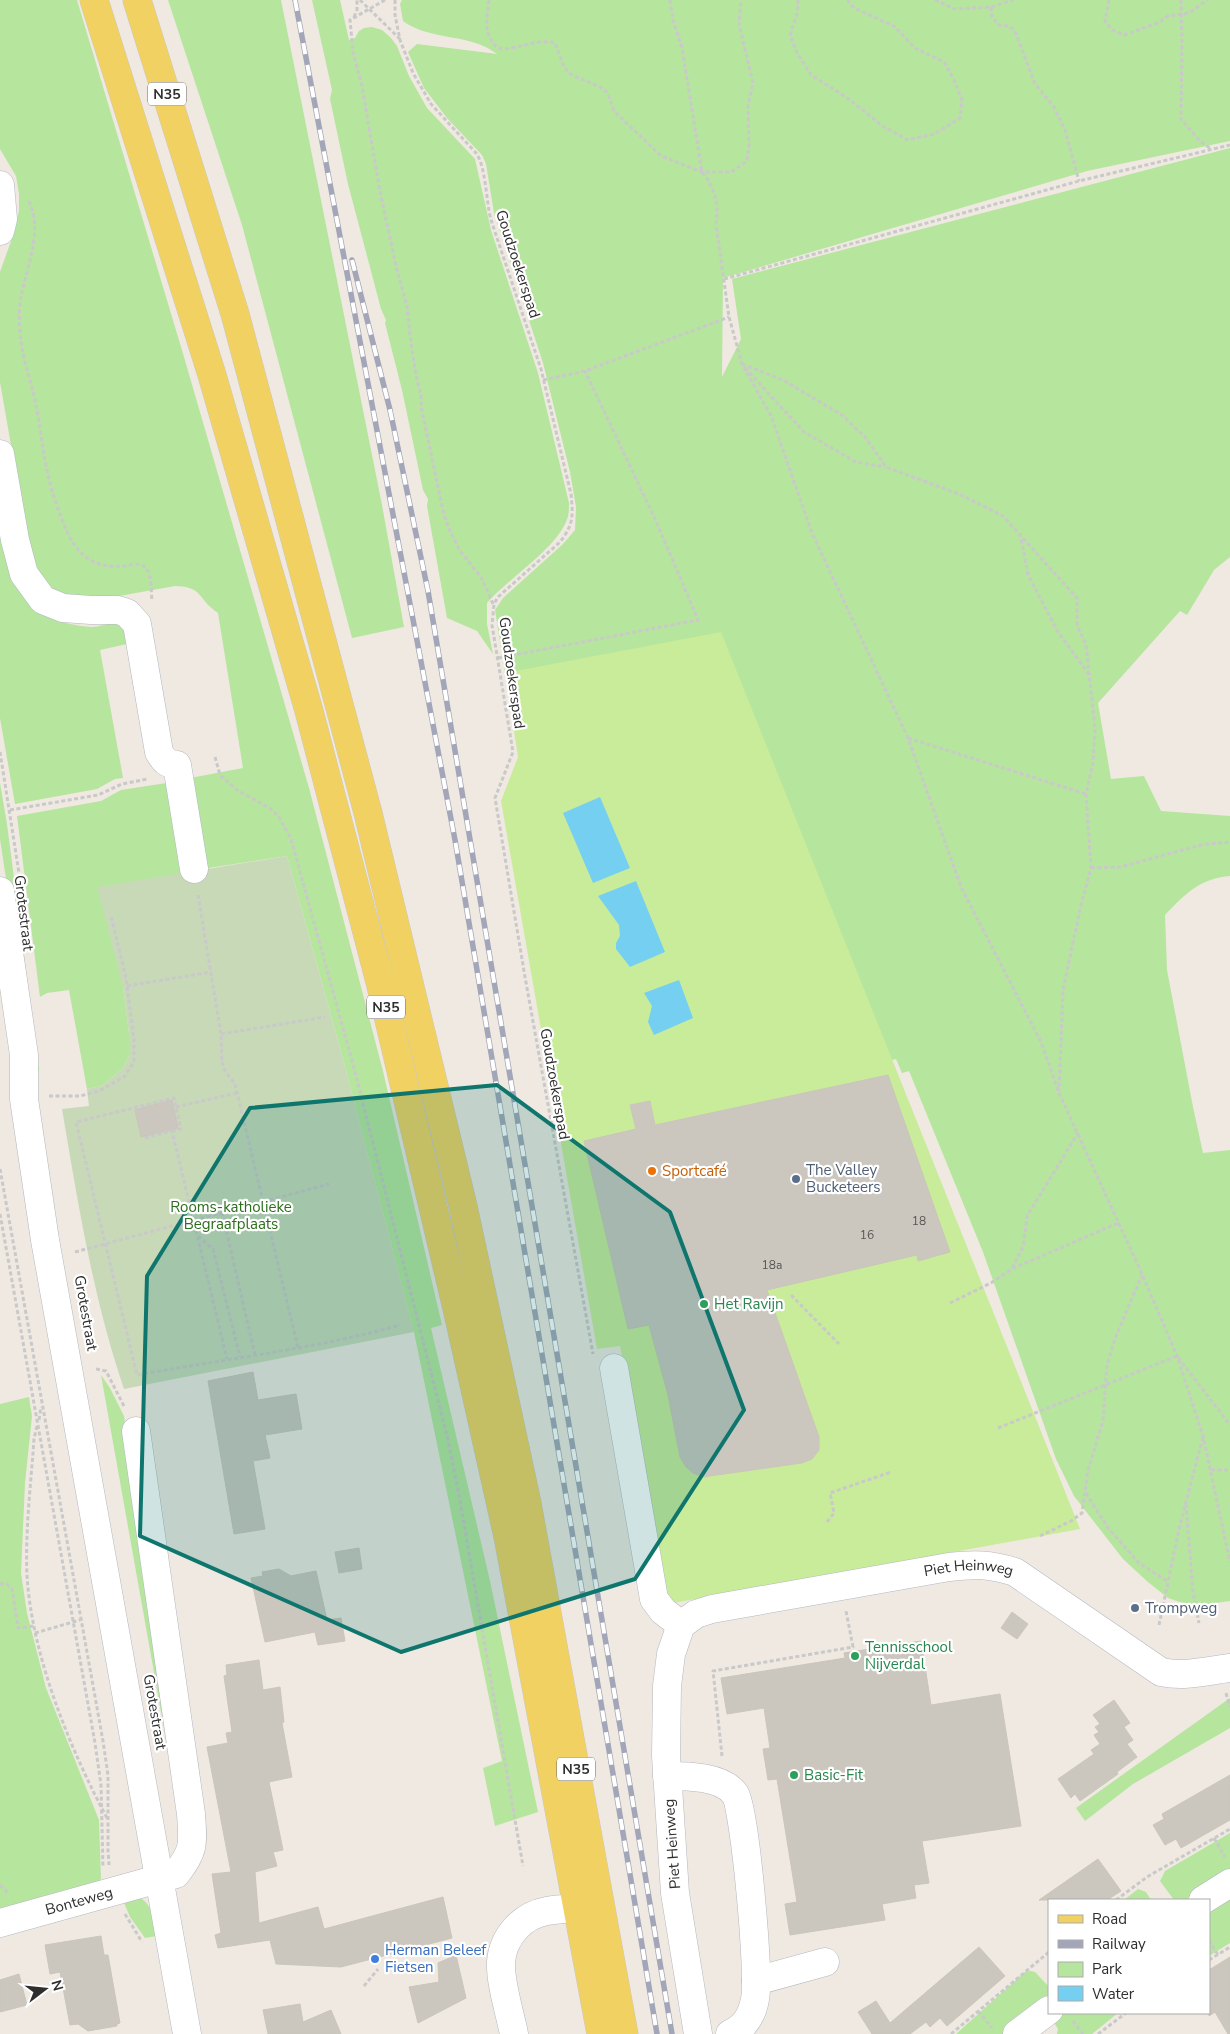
<svg xmlns="http://www.w3.org/2000/svg" width="1230" height="2034" font-family="'Nunito Sans',sans-serif">
  <style>
    .green { fill: #b6e59e }
    .cemetery { fill: #c8d9b8 }
    .pitch { fill: #c9ec9a }
    .water { fill: #75cff0 }
    .building { fill: #cbc7bf; stroke: #cbc5ba }
    .lines { fill: none; stroke-linecap: round; stroke-linejoin: round }
    .minor-casing { stroke: #b4b7c1; stroke-width: 29 }
    .major-casing { stroke: #c9c9c9; stroke-width: 29 }
    .path { stroke: #c9c9c9; stroke-width: 3; stroke-dasharray: 4 2.5; stroke-linecap: butt }
    .minor { stroke: #fff; stroke-width: 28 }
    .major { stroke: #f2d163; stroke-width: 28 }
    .rail-casing { stroke: #a3a6b8; stroke-width: 5.5 }
    .rail { stroke: #fff; stroke-width: 4; stroke-dasharray: 11; stroke-linecap: butt }
    .marked { fill: #0f766e; fill-opacity: 0.2; stroke: #0f766e; stroke-width: 4; stroke-linejoin: round }
    .food-dot { fill: #e8710a; stroke: #fff; stroke-width: 2 }
    .service-dot { fill: #5c6f8a; stroke: #fff; stroke-width: 2 }
    .leisure-dot { fill: #2e9e5b; stroke: #fff; stroke-width: 2 }
    .shop-dot { fill: #3f7fe0; stroke: #fff; stroke-width: 2 }
    .labels { text-anchor: middle; dominant-baseline: central; stroke-width: 4.5; stroke-linejoin: round; paint-order: stroke }
    .number-label { font-size: 12px; fill: #555452 }
    .shield { fill: #fff; stroke: #6d6d6d; stroke-width: 1 }
    .shield-label { font-size: 14px; font-weight: bold; fill: #2e2e2e }
    .street-label { font-size: 15px; fill: #2e2e2e; stroke: #fff }
    .service-label { font-size: 15px; fill: #4e5e75; stroke: #fff; text-anchor: start }
    .food-label { font-size: 15px; fill: #c56008; stroke: #fff; text-anchor: start }
    .park-label { font-size: 15px; fill: #2c6e1b; stroke: #fff }
    .leisure-label { font-size: 15px; fill: #27864d; stroke: #fff; text-anchor: start }
    .shop-label { font-size: 15px; fill: #366cbe; stroke: #fff; text-anchor: start }
  </style>
  <rect width="100%" height="100%" fill="#efe9e1"/>
  <path class="green" d="M0,0H77L184,357L309,788L383,1071L442,1325L431,1328L490,1581L538,1812L495,1826L483,1768L502,1761L414,1332L343,1059L287,856L202,869L185,779L243,768L218,613C198,600 203,586 175,586L97,600C81,599 57,597 46,584C40,577 36,568 31,560L0,382V272L15,230L19,210V194L16,176L0,149Z
    M168,0H281L382,505L404,627L352,638L242,225Z
    M312,0H340L349,40L355,38L359,31L364,28L372,27L382,30L391,38L397,46L409,76L427,108L475,159L491,230L538,373L569,503C569,510 569,516 566,522C554,550 508,579 487,603V624L493,654L477,631L447,618L427,506L428,499L423,490L402,390L385,323L386,320L381,309L348,184L330,99L332,90Z
    M402,0H1230V141L1087,171L723,278L722,377L741,339L732,279L1230,148V557L1214,570L1187,615L1180,611L1098,703L1111,779L1144,776L1161,811L1230,816V876C1200,878 1184,895 1165,915L1167,970L1193,1107L1203,1153L1230,1150V1601L1201,1605L1183,1603L1168,1598L1148,1582L1123,1559L1074,1496L1056,1459L983,1252L909,1071L902,1073L896,1059L758,1091L524,758L507,673H505L495,610L503,598L563,544L575,530L576,507L570,472L543,363L494,213L486,164L482,155L447,118L424,88L408,52L417,44L497,54C470,33 430,41 403,21L400,4Z
    M0,514C5,538 11,588 29,604C45,619 71,626 92,627C102,627 114,620 122,626C126,629 126,639 127,644L100,650L123,778L115,779L97,789L15,804L0,718Z
    M173,782L189,871L123,987L129,1033V1056L123,1068L102,1086L87,1089L69,990L47,993L40,997L17,816L101,801L121,790Z
    M0,783L7,824L39,1071H35L0,839Z
    M101,1375L110,1388L124,1416L165,1674L176,1796Z
    M29,1397L32,1416L25,1483L21,1573L27,1613L46,1688L99,1820L101,1879L97,1883L0,1910V1404Z
    M1230,1698V1728L1133,1784L1085,1821L1076,1808Z
    M1230,1833V1872L1186,1900H1174L1160,1881L1165,1871Z
    M1138,1889L1146,1892L1151,1900H1124Z
    M1230,1895V1943L1209,1956V1909Z
    M139,1897C154,1906 154,1920 157,1936L145,1938L130,1917L122,1898Z
    M1030,1971L1035,1972L1049,1987V1999L1004,2034H956L1025,1972Z
    M1064,2013H1118L1092,2034H1057L1058,2029L1053,2021Z"/>
  <path class="cemetery" d="M287,856L343,1059L414,1332L124,1389C93,1298 78,1203 62,1109L89,1106L87,1089L102,1086L123,1068L129,1056V1033L123,987L97,887Z"/>
  <path class="pitch" d="M721,632L1080,1529L668,1604L620,1346L597,1349L501,801L518,757L505,673Z"/>
  <path class="water" d="M600,797L630,868L593,883L563,813Z
    M636,881L665,952L630,967L616,949V943L620,936L619,925L598,896Z
    M679,980L693,1018L654,1035L648,1022L652,1006L644,993Z"/>
  <path class="building" d="M888,1075L950,1252L918,1261L917,1255L767,1290L819,1437V1450L812,1459L802,1463L710,1476L704,1477L693,1473L686,1467L680,1457L668,1395L649,1325L628,1329L584,1141L636,1129L630,1105L650,1101L655,1125Z
    M172,1100L178,1128L141,1137L135,1110Z
    M253,1372L258,1400L296,1394L302,1429L265,1435L270,1458L253,1461L265,1529L234,1534L208,1381Z
    M359,1548L362,1569L339,1573L335,1552Z
    M279,1569L291,1576L316,1571L327,1620L341,1618L345,1641L318,1645L315,1632L265,1642L251,1578L263,1576L262,1572Z
    M1012,1612L1028,1624L1017,1639L1001,1628Z
    M921,1641L931,1705L1000,1694L1021,1826L922,1841L929,1883L914,1885L916,1898L882,1904L885,1920L790,1935L785,1904L797,1902L777,1779L768,1780L763,1749L770,1748L764,1708L727,1714L721,1678L845,1658L844,1653Z
    M259,1660L263,1690L280,1687L284,1722L282,1723L292,1777L269,1782L283,1850L273,1852L277,1866L255,1872L259,1923L318,1907L324,1929L443,1897L452,1938L341,1967L276,1964L270,1940L218,1948L215,1935L221,1933L212,1874L231,1872L207,1747L228,1743L226,1733L232,1732L224,1676L227,1675L226,1665Z
    M1114,1700L1130,1723L1124,1727L1133,1740L1127,1744L1137,1757L1117,1772L1118,1774L1080,1801L1075,1794L1071,1798L1058,1779L1094,1754L1091,1750L1100,1744L1094,1735L1099,1732L1095,1727L1100,1724L1093,1715Z
    M1230,1775V1820L1181,1848L1176,1839L1165,1845L1153,1825L1164,1819L1162,1814Z
    M1098,1859L1121,1891L1107,1900H1039Z
    M101,1936L104,1955H108L120,2023L117,2024V2026L88,2031L78,2024L70,2025L60,1972L50,1974L45,1945Z
    M979,1947L1005,1976L947,2026L940,2018L930,2027L926,2022L910,2034H872L858,2012L876,2001L890,2023Z
    M456,1955L466,1998L418,2023L409,1987L439,1982L438,1963Z
    M1230,1957V2034H1228L1215,2012L1209,2016V1970Z
    M19,1974L27,2005L0,2012V1980Z
    M300,2004L303,2022L331,2010L341,2034H268L263,2010Z"/>
  <g class="lines">
    <defs>
      <g id="minor">
        <path d="M0,185L3,219L0,231"/>
        <path d="M0,454L15,540L24,574L43,600L63,608L91,610H118L127,613L137,624L159,752C164,761 167,764 177,765L194,869"/>
        <path d="M0,891L24,1055V1099L45,1240L187,2034"/>
        <path d="M614,1368L654,1599L663,1611L681,1625"/>
        <path d="M667,1776C687,1776 722,1776 735,1794C745,1809 760,1977 755,1999C752,2016 745,2027 730,2034"/>
        <path d="M1203,1900L1230,1883"/>
        <path id="s1" d="M0,1923L176,1874C195,1850 193,1843 191,1814L136,1431"/>
        <path d="M756,1981L825,1962"/>
        <path d="M514,2034C510,2013 500,1983 501,1962C503,1936 523,1915 547,1911C557,1909 568,1909 578,1908"/>
        <path id="s2" d="M698,2034L675,1893L666,1756L667,1686L671,1654L681,1625L696,1614L712,1609L949,1567C974,1564 990,1564 1015,1572L1161,1672C1185,1677 1206,1671 1230,1668"/>
        <path d="M1017,2034L1049,2010"/>
      </g>
      <path id="major" d="M94,0L212,375L309,711L380,982L458,1313L508,1537L601,2034
        M137,0L235,314L368,813L463,1206L527,1503L624,2034"/>
    </defs>
    <use href="#minor" class="minor-casing"/>
    <use href="#major" class="major-casing"/>
    <path class="path" d="M360,0L400,39
      M385,0L350,20L353,52L362,86L380,192L397,270L407,306L411,343L417,381L421,394V406L443,511L449,529L460,551L481,577L493,604
      M395,0V15L400,40L413,73L431,104L476,153C486,166 486,202 491,220L541,369L571,494C573,515 574,524 560,542L498,597L494,604L492,625L513,752L495,798L525,977L593,1354
      M489,0C487,19 482,34 498,48C518,51 535,38 555,43L564,67L570,74L602,88L608,93L614,111L661,156L702,172H731L747,161L749,146L748,106L753,83L739,24L741,0
      M670,0L673,20L682,48L702,172C715,188 719,204 716,224L729,317L742,364L771,416L812,533L908,738L961,887L1041,1042L1059,1093L1142,1274L1177,1356L1203,1436L1230,1562
      M798,0L797,13L790,35L797,53L811,75L846,97L884,127L908,140L934,134L960,118L962,100L953,78L944,62L915,48L894,26L854,8L847,0
      M935,0L955,9L991,7L1013,0
      M1109,0L1105,21L1112,30L1124,35L1158,23L1168,16L1189,13L1207,0
      M1181,0L1182,39L1181,119L1199,140L1211,149
      M991,7L992,17L999,25L1009,26L1015,31L1035,84L1054,107L1065,130L1079,181
      M354,17L357,10V0
      M29,201C43,232 27,266 21,297C19,307 19,320 20,331C21,356 31,380 36,405C42,436 44,467 54,497C67,534 76,570 124,566C131,565 140,562 146,568C152,575 151,592 152,601
      M724,279L1079,181L1230,145
      M742,364L783,380L842,415L865,437L886,467L959,494L1003,516L1077,598V626L1086,644L1095,729L1093,763L1086,794L1091,868L1081,905L1063,990L1059,1091
      M745,368L804,432L856,462L885,467
      M543,380L585,371L729,317
      M1020,533L1028,575L1058,632L1090,676
      M498,658L698,620L656,521L585,371
      M908,738L1086,794
      M0,752L19,873
      M215,757L220,775L237,790L271,809L279,817L291,839L354,1068L448,1440L459,1495L523,1866
      M10,810L98,795L122,784L147,779
      M1091,868L1120,867L1205,844L1230,842
      M198,895L221,1034L222,1062L225,1071L235,1084L298,1348
      M127,986L211,972
      M221,1034L325,1017
      M49,1096H80L99,1091L124,1077L134,1062V1039L126,978L111,916
      M176,1107L237,1093
      M172,1131L181,1129L174,1098L76,1122L137,1375C225,1359 314,1349 400,1325
      M145,1138L172,1131L227,1359
      M0,1169L103,1741L108,1775V1850L109,1865
      M222,1212L255,1355
      M0,1214L95,1743L101,1785L103,1868
      M198,1236L213,1249L240,1357
      M75,1252L329,1184
      M1012,1268L1023,1247L1027,1216L1078,1133
      M791,1295L839,1344
      M950,1303L991,1283L1012,1269L1118,1223
      M96,1369L106,1371L125,1408
      M39,1420L41,1407
      M37,1426L34,1439C31,1484 25,1530 27,1576C32,1656 70,1749 108,1820
      M998,1428L1177,1356L1230,1425
      M1211,1470H1230
      M1086,1493L1108,1528L1139,1563L1167,1581
      M1186,1504L1193,1592L1199,1623
      M827,1522L834,1513L830,1493L891,1472
      M1040,1536L1071,1521L1082,1513L1088,1470L1103,1421L1107,1364L1116,1336L1142,1275
      M0,1584H7L12,1589L18,1628L34,1626
      M1159,1625L1180,1525L1203,1437
      M35,1633L80,1620
      M1226,1693L1230,1707
      M722,1756L713,1671L853,1647L846,1611
      M1214,1838L1225,1857
      M0,1885L9,1894
      M1116,1900L1147,1877L1230,1829
      M125,1914L142,1942
      M1209,1940L1218,1955
      M1209,1960L1230,1947
      M364,1986L378,1969
      M978,2011L992,2028
      M1073,2021L1083,2034
      M951,2034L1049,1952
      M1098,2034L1126,2013"/>
    <use href="#minor" class="minor"/>
    <use href="#major" class="major"/>
    <defs>
      <path id="rail" d="M295,0L455,840L657,2034
        M352,260L390,410L428,591L672,2034"/>
    </defs>
    <use href="#rail" class="rail-casing"/>
    <use href="#rail" class="rail"/>
  </g>
  <path class="marked" d="M497,1085L670,1212L744,1410L635,1579L401,1652L140,1536L147,1276L250,1108Z"/>
  <circle class="food-dot" cx="652" cy="1171" r="5"/>
  <g class="service-dot">
    <circle cx="796" cy="1179" r="5"/>
    <circle cx="1135" cy="1608" r="5"/>
  </g>
  <g class="leisure-dot">
    <circle cx="704" cy="1304" r="5"/>
    <circle cx="855" cy="1656" r="5"/>
    <circle cx="794" cy="1775" r="5"/>
  </g>
  <circle class="shop-dot" cx="375" cy="1959" r="5"/>
  <g class="labels">
    <g class="number-label">
      <text x="919" y="1221">18</text>
      <text x="867" y="1235">16</text>
      <text x="772" y="1265">18a</text>
    </g>
    <g class="shield">
      <rect x="148" y="82.5" width="38" height="23" rx="4"/>
      <rect x="367" y="995.5" width="38" height="23" rx="4"/>
      <rect x="557" y="1757.5" width="38" height="23" rx="4"/>
    </g>
    <g class="shield-label">
      <text x="167" y="94">N35</text>
      <text x="386" y="1007">N35</text>
      <text x="576" y="1769">N35</text>
    </g>
    <g class="street-label">
      <text transform="translate(518 264) rotate(72)">Goudzoekerspad</text>
      <text transform="translate(512 673) rotate(82)">Goudzoekerspad</text>
      <text transform="translate(24 913) rotate(83)">Grotestraat</text>
      <text transform="translate(555 1084) rotate(80)">Goudzoekerspad</text>
      <text transform="translate(86 1313) rotate(80)">Grotestraat</text>
      <text stroke="none"><textPath href="#s2" startOffset="709">Piet Heinweg</textPath></text>
      <text transform="translate(155 1712) rotate(80)">Grotestraat</text>
      <text transform="translate(672 1844) rotate(-94)">Piet Heinweg</text>
      <text stroke="none"><textPath href="#s1" startOffset="82">Bonteweg</textPath></text>
    </g>
    <g class="service-label">
      <text x="806" y="1170">The Valley<tspan x="806" dy="17">Bucketeers</tspan></text>
      <text x="1145" y="1608">Trompweg</text>
    </g>
    <g class="food-label">
      <text x="662" y="1171">Sportcafé</text>
    </g>
    <g class="park-label">
      <text x="231" y="1207">Rooms-katholieke<tspan x="231" dy="17">Begraafplaats</tspan></text>
    </g>
    <g class="leisure-label">
      <text x="714" y="1304">Het Ravijn</text>
      <text x="865" y="1647">Tennisschool<tspan x="865" dy="17">Nijverdal</tspan></text>
      <text x="804" y="1775">Basic-Fit</text>
    </g>
    <g class="shop-label">
      <text x="385" y="1950">Herman Beleef<tspan x="385" dy="17">Fietsen</tspan></text>
    </g>
  </g>
  <rect x="1048" y="1899" width="162" height="115" fill="#ffffff" stroke="#ababab"/>
  <rect x="1058" y="1915" width="25" height="8" fill="#f2d163" stroke="#ababab"/>
  <text x="1092" y="1924" font-size="15" fill="#2e2e2e">Road</text>
  <rect x="1058" y="1940" width="25" height="8" fill="#a3a6b8" stroke="#ababab"/>
  <text x="1092" y="1949" font-size="15" fill="#2e2e2e">Railway</text>
  <rect x="1058" y="1962" width="25" height="15" fill="#b6e59e" stroke="#ababab"/>
  <text x="1092" y="1974" font-size="15" fill="#2e2e2e">Park</text>
  <rect x="1058" y="1986" width="25" height="15" fill="#75cff0" stroke="#ababab"/>
  <text x="1092" y="1999" font-size="15" fill="#2e2e2e">Water</text>
  <g transform="translate(45 1989) rotate(74)" stroke="#ffffff" stroke-width="4" paint-order="stroke">
  <path d="M0-4L9 19L0 12L-9 19Z" fill="#2e2e2e"/>
  <text y="-8" font-size="14" font-weight="bold" text-anchor="middle" fill="#2e2e2e">N</text>
  </g>
</svg>
